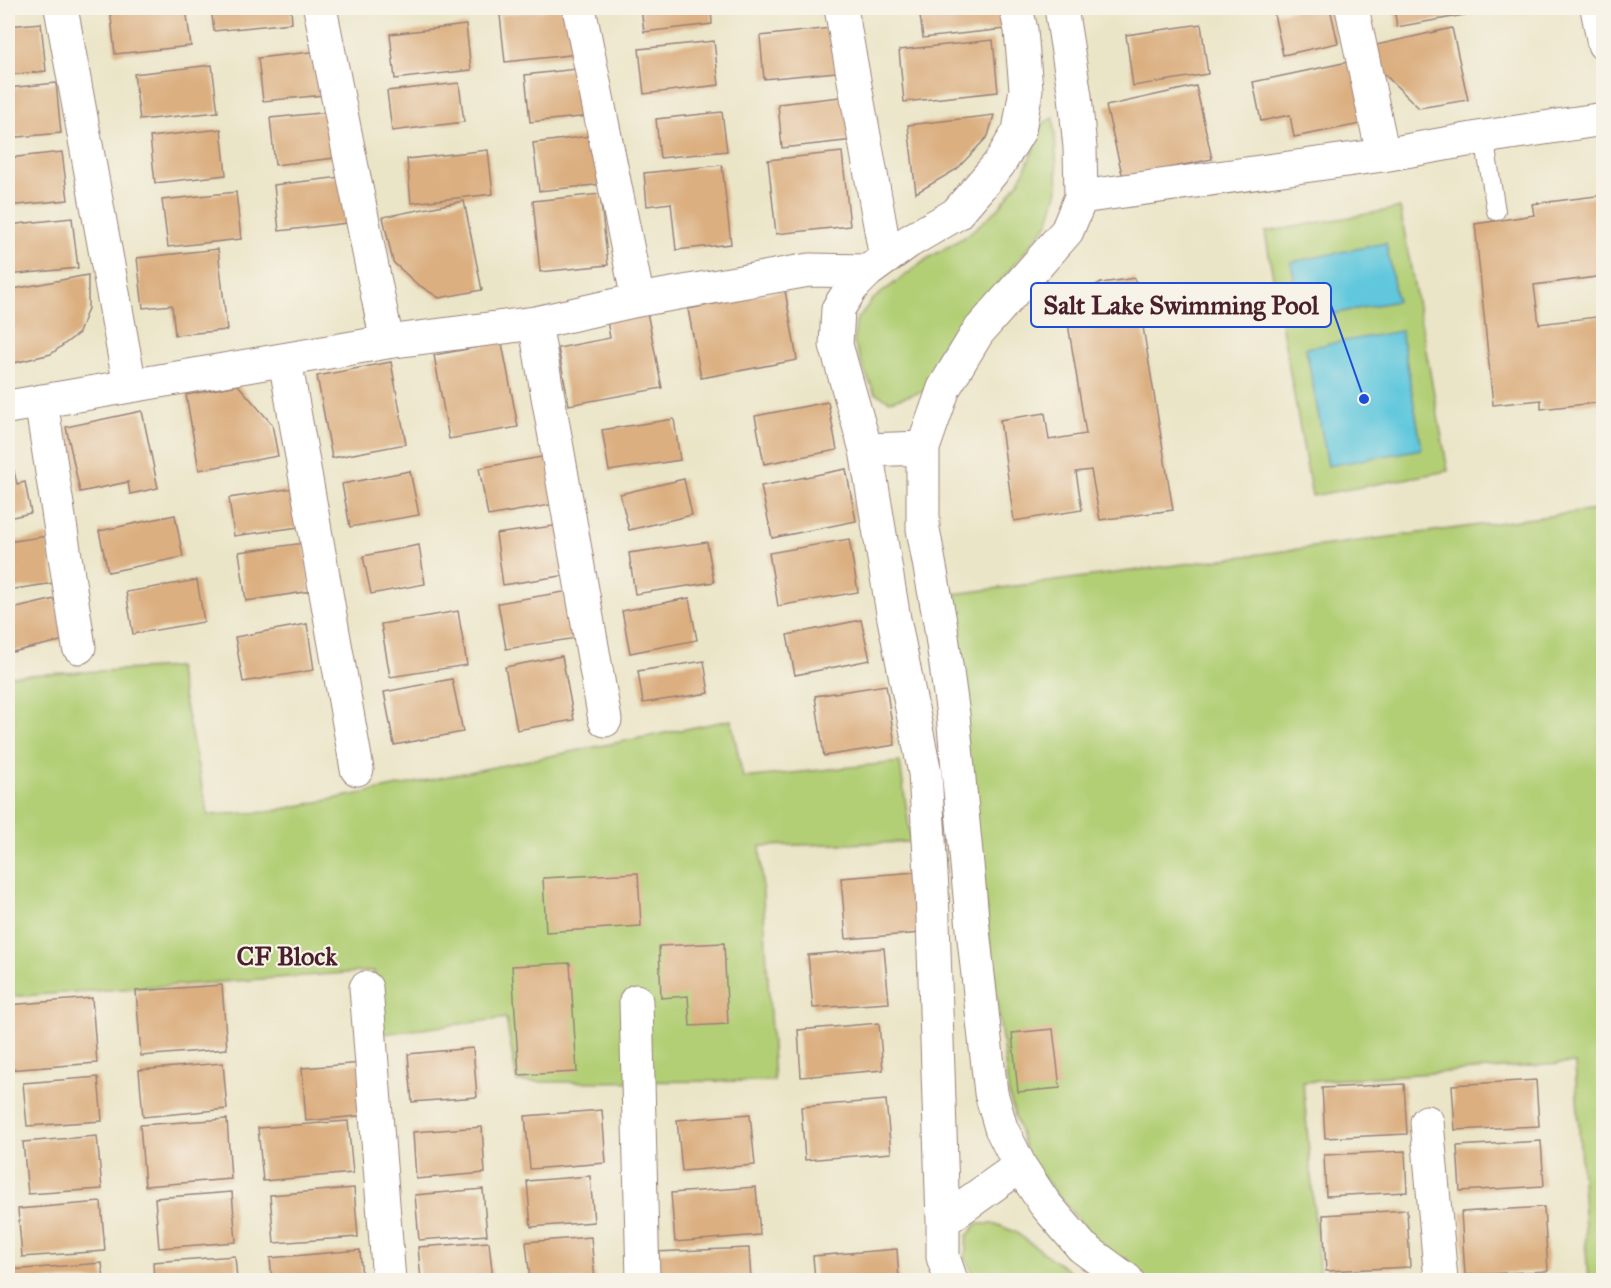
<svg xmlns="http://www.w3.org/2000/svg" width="1611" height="1288" font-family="'IM FELL Great Primer',serif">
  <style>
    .green { fill: #b2cf76; stroke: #7e7750; stroke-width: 1.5 }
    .water { fill: #60c7dd; stroke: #557384; stroke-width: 1.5 }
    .building { fill: #dbaf80 }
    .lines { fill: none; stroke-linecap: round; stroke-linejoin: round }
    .service-casing { stroke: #9a827a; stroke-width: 20 }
    .minor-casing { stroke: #9a827a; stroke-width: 35 }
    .service { stroke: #fff; stroke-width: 18 }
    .minor { stroke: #fff; stroke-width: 33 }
    .labels { text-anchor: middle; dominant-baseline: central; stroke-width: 4.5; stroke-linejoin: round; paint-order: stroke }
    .neighbourhood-label { font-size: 26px; font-weight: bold; fill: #4a1f2b; stroke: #f7f3e8 }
    .leader { fill: none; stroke: #1d4ed8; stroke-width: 2 }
    .callout-dot { fill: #1d4ed8; stroke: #f7f3e8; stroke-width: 2 }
    .callout { fill: #f7f3e8; stroke: #1d4ed8; stroke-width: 2 }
    .callout-label { font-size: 26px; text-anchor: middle; font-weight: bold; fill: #4a1f2b }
  </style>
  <rect width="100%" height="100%" fill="#f7f3e8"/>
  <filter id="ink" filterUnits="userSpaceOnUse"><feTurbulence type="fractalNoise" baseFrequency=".0167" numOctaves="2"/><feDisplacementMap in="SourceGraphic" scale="12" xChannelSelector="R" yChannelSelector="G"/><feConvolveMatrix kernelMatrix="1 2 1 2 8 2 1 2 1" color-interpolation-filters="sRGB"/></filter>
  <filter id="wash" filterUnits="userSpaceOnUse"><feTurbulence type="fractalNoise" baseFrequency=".008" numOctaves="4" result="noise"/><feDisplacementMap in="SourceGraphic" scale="24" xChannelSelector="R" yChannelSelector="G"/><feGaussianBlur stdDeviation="1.35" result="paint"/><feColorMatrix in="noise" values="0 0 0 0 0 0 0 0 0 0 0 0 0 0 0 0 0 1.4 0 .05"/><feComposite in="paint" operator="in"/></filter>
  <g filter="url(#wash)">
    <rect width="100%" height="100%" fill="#ebe5c8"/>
    <path class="green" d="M1054,117L1058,190L1048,224L965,324L928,390L890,401L875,393L865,372L854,343L856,321L872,300L927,259L966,236L998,209L1021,178L1033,151L1042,124Z
      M1400,208L1448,471L1312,496L1265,232Z
      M1603,509V1280H1588L1575,1063L1303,1082L1320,1280H1143L1086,1230L1028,1158L1009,1096L947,595Z
      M177,667L208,815L268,812L731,720L743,778L900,762L911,842L760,846L774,1081L517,1082L506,1018L375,1035L374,971L8,997V676Z
      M977,1224H996L1015,1232L1081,1280H980L977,1279L965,1259L967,1236Z"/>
    <path class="water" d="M1386,243L1397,301L1302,320L1291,262Z
      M1401,331L1422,449L1328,466L1306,348Z"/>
    <g id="blocks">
      <path class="building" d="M110,8H186L191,46L115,54Z
        M211,8H291L292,23L214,31Z
        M562,8H574L579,54L505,62L500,15Z
        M641,8H711L712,24L644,32Z
        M766,8H792V9L767,12Z
        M919,8H1003L1005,29L923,38Z
        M1121,8H1150V9L1122,13Z
        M1304,8H1330L1338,43L1283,55L1274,14Z
        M1394,8H1475V13L1397,27Z
        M1520,8H1542V9L1521,13Z
        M41,23L46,71L8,75V26Z
        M1201,24L1208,74L1133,86L1126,35Z
        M466,25L471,70L395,79L390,34Z
        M831,28L836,72L764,79L760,36Z
        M1452,28L1468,100L1419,108L1378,68L1372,46Z
        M993,40L998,92L904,102L899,50Z
        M714,41L719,85L644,94L639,49Z
        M319,51L324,95L263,101L258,58Z
        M1353,61L1366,123L1294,137L1290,115L1261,121L1253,82Z
        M212,65L218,112L140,120L134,74Z
        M585,68L590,116L530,122L525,75Z
        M56,83L61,133L8,138V88Z
        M459,83L464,122L392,131L387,91Z
        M1196,86L1212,159L1123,178L1106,106Z
        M849,96L854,140L782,148L778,104Z
        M330,112L335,158L275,165L270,118Z
        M722,112L727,151L660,158L656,119Z
        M994,115L988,136L957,169L916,193L908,125Z
        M221,129L226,175L155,183L150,137Z
        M598,135L604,184L539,191L533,143Z
        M488,150L493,194L411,203L407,159Z
        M62,152L68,200L8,206V158Z
        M842,152L850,226L776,234L768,160Z
        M722,165L731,244L676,250L671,203L647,206L644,173Z
        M341,177L347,223L279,231L274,185Z
        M236,192L241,239L168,247L162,200Z
        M600,194L608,265L540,272L533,201Z
        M1604,195V276L1534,285L1539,324L1604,316V402L1541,409V400L1493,405L1475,224L1534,215L1532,204Z
        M464,201L482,290L439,298L417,284L393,262L383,217Z
        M72,218L78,268L8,275V225Z
        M218,249L227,330L175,335L172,305L143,308L137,258Z
        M88,275V308L79,333L51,354L14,363L8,329V290Z
        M1135,278L1173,510L1100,520L1091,470L1076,472L1082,510L1014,521L1000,420L1045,413L1049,440L1086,434L1069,330V314L1074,299L1085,289L1101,283Z
        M785,290L797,360L701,378L688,309Z
        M647,312L662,388L569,405L558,348L610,338L607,320Z
        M502,343L518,427L449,439L434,355Z
        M391,362L406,444L332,458L317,376Z
        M238,385L272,424L278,456L199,470L186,395Z
        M828,402L837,450L764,464L755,416Z
        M142,411L158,488L130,494L128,482L80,492L66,427Z
        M674,419L680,460L609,471L602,430Z
        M547,456L555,504L488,516L479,468Z
        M13,467L17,484L25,482L31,513L8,518V468Z
        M846,469L856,521L772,538L761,486Z
        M410,471L419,515L350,527L342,484Z
        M684,479L692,515L629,530L620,494Z
        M300,487L306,526L234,536L229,498Z
        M175,515L183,557L108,572L99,531Z
        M560,525L567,575L503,585L496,534Z
        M47,536L54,583L8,590V542Z
        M849,539L858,592L778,606L769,553Z
        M707,542L714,582L635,594L629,553Z
        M304,543L311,591L246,601L239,552Z
        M419,545L425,584L371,594L363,556Z
        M197,580L204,622L133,634L126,592Z
        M569,591L577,638L506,649L498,603Z
        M689,598L697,640L630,653L622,611Z
        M55,599L65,640L8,653V610Z
        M458,611L467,665L390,677L381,624Z
        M861,620L870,660L795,675L787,635Z
        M307,624L314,670L243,682L235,637Z
        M562,656L574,720L517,730L505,667Z
        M704,661L709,693L643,703L638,671Z
        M452,679L463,732L394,745L384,692Z
        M886,685L895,745L824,756L815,696Z
        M916,872L922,933L846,939L841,878Z
        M638,873L641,926L546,932L543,878Z
        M724,943L728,1024L690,1026L688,996L661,998L659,946Z
        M884,948L889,1003L813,1008L808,955Z
        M570,963L577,1072L519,1075L512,966Z
        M222,985L227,1049L141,1056L136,991Z
        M92,998L97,1063L8,1070V1005Z
        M879,1023L883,1070L801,1077L798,1030Z
        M1053,1029L1060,1088L1018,1092L1012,1033Z
        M473,1048L477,1097L412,1102L408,1054Z
        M223,1063L227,1109L143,1117L139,1070Z
        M363,1063L368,1115L306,1121L302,1068Z
        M98,1077L102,1121L27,1126L23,1083Z
        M1536,1080L1539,1126L1455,1130L1452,1085Z
        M1404,1084L1407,1134L1325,1138L1322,1088Z
        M886,1100L891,1153L805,1160L801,1107Z
        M602,1110L606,1163L530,1169L525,1116Z
        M750,1114L755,1165L682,1171L677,1120Z
        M227,1119L231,1179L145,1186L140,1125Z
        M348,1121L353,1173L263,1181L258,1128Z
        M482,1127L485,1173L416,1179L413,1132Z
        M97,1136L102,1189L28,1194L23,1142Z
        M1541,1141L1544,1186L1460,1191L1457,1146Z
        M1405,1151L1407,1192L1326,1196L1324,1155Z
        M590,1176L594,1222L531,1227L527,1181Z
        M756,1187L760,1235L675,1242L671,1193Z
        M354,1188L358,1237L274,1243L270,1195Z
        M483,1189L487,1235L419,1240L415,1195Z
        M232,1192L236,1242L159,1248L155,1198Z
        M101,1202L105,1251L22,1257L18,1209Z
        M1544,1207L1548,1271L1465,1275L1461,1212Z
        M1407,1210L1410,1267L1326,1271L1323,1215Z
        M591,1237L595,1280H530L526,1242Z
        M489,1242L493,1280H421L418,1247Z
        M749,1248L751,1280H668L667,1278L655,1279L654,1252Z
        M897,1249L899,1280H815L813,1256Z
        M360,1250L362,1280H272L270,1258Z
        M235,1256L237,1280H154L153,1262Z
        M102,1263L104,1280H11L10,1270Z"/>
    </g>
  </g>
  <g filter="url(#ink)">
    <use href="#blocks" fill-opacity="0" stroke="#9a827a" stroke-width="1.5"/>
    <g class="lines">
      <defs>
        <path id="service" d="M1484,137L1496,211"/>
        <path id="minor" d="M61,8L130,386
          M320,8L387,342
          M579,8L638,300
          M841,8L886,258
          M1061,8L1075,96L1080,148L1081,197L1067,231L978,332L944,388L923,448V529L940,622L953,715L974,939L991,1093L1001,1128L1020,1166L1045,1204L1082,1247L1127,1280
          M1352,8L1383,155
          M1597,8L1604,44
          M1081,197L1383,155L1484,137L1604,119
          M535,323L605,720
          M285,360L357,769
          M41,401L79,647
          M8,407L387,342L535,323L638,300L809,270L868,271
          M866,450L923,448
          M366,988L389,1280
          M636,1001L643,1280
          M1427,1122L1441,1280
          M943,1221L1020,1166
          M951,1280L943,1257V1221L932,890L925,773L894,619L866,450L836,345L838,309L852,287L868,271L908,242L956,214L999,164L1019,131L1026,89L1021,30L1016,8"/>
      </defs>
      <use href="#service" class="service-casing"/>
      <use href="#minor" class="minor-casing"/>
      <use href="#service" class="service"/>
      <use href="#minor" class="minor"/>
    </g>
  </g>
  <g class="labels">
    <g class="neighbourhood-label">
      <text x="287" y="956">CF Block</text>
    </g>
  </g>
  <path class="leader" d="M1364 399L1331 305"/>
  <circle class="callout-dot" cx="1364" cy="399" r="6"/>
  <rect class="callout" x="1031" y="283" width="300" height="44" rx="6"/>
  <g class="callout-label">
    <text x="1181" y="314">Salt Lake Swimming Pool</text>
  </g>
  <rect width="1611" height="1288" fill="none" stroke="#f7f3e8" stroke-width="30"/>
</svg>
